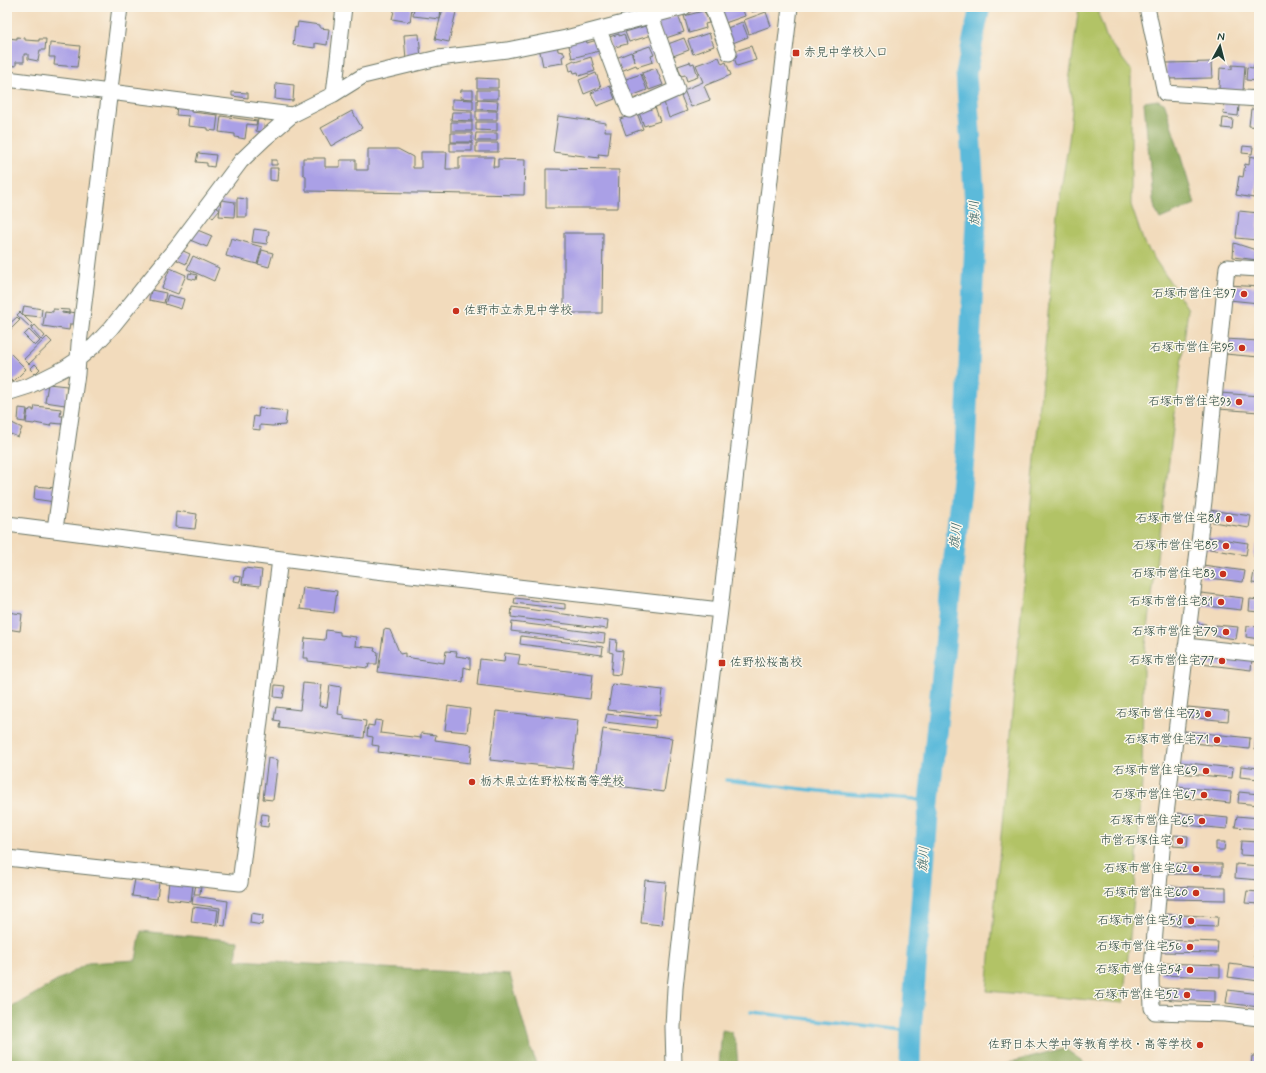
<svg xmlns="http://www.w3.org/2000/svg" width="1266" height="1073" font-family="Mynerve,'Klee One',sans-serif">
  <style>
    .green { fill: #b2c366; stroke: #68804d }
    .forest { fill: #8da95b; stroke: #567348 }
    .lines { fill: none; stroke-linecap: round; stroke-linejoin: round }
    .stream { stroke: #5cbada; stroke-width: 3.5 }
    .river { stroke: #5cbada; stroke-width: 21 }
    .building { fill: #aaa0e6 }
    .minor-casing { stroke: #697464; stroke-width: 17 }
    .minor { stroke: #fff; stroke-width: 15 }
    .poi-dot { fill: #c8321e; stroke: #fbf7ec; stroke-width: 1.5 }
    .labels { text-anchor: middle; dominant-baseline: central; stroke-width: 3; stroke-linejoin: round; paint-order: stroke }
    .poi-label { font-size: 12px; fill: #1f3d34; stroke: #fbf7ec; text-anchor: end }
    .water-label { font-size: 13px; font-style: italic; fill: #2e5c5e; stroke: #fbf7ec }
  </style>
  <rect width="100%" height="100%" fill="#fbf7ec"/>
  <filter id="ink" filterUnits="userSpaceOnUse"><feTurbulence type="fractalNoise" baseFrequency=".025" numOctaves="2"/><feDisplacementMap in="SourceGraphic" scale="8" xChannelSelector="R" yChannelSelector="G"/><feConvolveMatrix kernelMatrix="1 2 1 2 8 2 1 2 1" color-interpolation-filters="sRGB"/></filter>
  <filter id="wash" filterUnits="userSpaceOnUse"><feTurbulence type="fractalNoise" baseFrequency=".012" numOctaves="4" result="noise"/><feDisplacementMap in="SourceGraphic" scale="16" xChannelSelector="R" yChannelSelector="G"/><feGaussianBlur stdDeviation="0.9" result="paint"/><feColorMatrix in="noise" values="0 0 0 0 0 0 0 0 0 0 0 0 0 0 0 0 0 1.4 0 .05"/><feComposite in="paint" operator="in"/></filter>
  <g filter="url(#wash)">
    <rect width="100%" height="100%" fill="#f2dbbc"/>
    <path class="green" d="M1079,7H1096L1107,39L1131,70V205L1144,243L1188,309L1143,669L1142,781L1135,888L1123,1003L987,991L1057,214L1069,140L1073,100L1069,82Z"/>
    <path class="forest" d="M1158,100L1165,104L1195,204L1160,219L1155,209L1153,199L1144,102Z
      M141,931L238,941L236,960L510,975L530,1047L538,1066H7V1008L14,1006L88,963L136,960Z
      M722,1030L731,1032L736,1043L738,1066H719Z
      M1064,1048L1082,1061L1086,1066H1006L1007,1063Z"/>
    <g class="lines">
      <path class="stream" d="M726,780L846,794L914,799L929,803
        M751,1012L911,1031"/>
      <path class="river" d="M910,1066L911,1031L929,803L965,449L976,220L966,73L980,7"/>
    </g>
    <g id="blocks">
      <path class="building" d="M395,7L412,8L410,22L392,19Z
        M414,7H441L440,19L443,9L456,12L449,42L435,39L440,19L413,16Z
        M720,7H742L745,16L725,23Z
        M749,7H759L760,10L752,12Z
        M703,11L706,14L709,23L705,24L706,28L689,33L684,16Z
        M766,12L771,26L749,34L744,20Z
        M678,15L684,32L663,39L657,22Z
        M298,22L320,25V28L329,29L327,45L315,43V48L293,45L295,27L297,28Z
        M742,22L748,37L730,44L725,29Z
        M649,25L652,35L629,42L625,32Z
        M709,33L714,46L693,54L688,40Z
        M419,34L421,59L406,60L404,35Z
        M619,34V36L624,34L627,44L611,48L609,37Z
        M585,36L587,43L597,40L599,51L572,58L568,41Z
        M17,37L25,38V40L39,41V39H46L45,50H40L38,61L28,59V54H24V62H16V66L7,65V38L17,39Z
        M684,38L689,50L673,56L668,44Z
        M50,43L80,46L77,67L54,65L55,57H49Z
        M557,44L558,51L563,52L565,55L562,57L563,63L543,66L539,47Z
        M650,46L654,55L651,56L653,62L637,67L636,65L621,71L616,58L631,52L635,62L632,52Z
        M751,46L756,60L737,66L732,52Z
        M591,57L595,71L579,76L578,72L574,73L573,70L570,71L568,63L574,60L575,62Z
        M719,57L722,64L726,62L731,75L704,86L710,100L691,107L684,90L703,82L696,65Z
        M690,62L691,64L694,63L698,77L687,81L685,75L681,76L678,66Z
        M1211,62L1212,78L1166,79V63Z
        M1232,65L1245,66L1243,91L1219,89L1220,68L1232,69Z
        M1254,65H1259V81L1246,80L1247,67L1253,68Z
        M656,68L663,85L649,90L642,73Z
        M596,73L601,87L584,94L579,80Z
        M641,74L647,90L626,98L620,81Z
        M477,78L498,79V88H477Z
        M276,83L294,85L293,101L275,99Z
        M610,86L615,99L597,106L591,93Z
        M461,90H473V99L460,98Z
        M477,90H498V99H477Z
        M232,92L248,93V98L232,96Z
        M680,93L687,111L669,118L663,99Z
        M452,99L473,100V110L452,109Z
        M477,100L498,101L497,110L477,109Z
        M1224,103L1239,105L1238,116L1223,114Z
        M654,104L660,121L644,126L638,110Z
        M177,106L191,108V112L218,115L216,131L208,130V128L188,126L189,116L176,115Z
        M1251,109H1259V127L1249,126Z
        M352,111L362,128L331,146L321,128Z
        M476,111H497V120H476Z
        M452,112H472V121L451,120Z
        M637,113L643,129L626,135L620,119Z
        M221,116L257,121L256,125L247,124L245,139L235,137V134L219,132Z
        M558,116L606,123L605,131H611L608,155L598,154L599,158L553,152Z
        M1223,118L1233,119L1232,129L1222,128Z
        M258,119L265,120L263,132L256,131Z
        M451,122H472V131H451Z
        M476,122H497V131L476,130Z
        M451,133H472V142H451Z
        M476,133H497V141H475Z
        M450,143H472V151H450Z
        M476,143H498V152H476Z
        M1243,146L1253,147L1252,154L1242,153Z
        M368,149H398L413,157V168H421V152H447L446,169H459V157H494L493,167H498V159L525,160L524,195L306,191V176L303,174V158H325V167H340V160H356V170H368Z
        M198,153L216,155L214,167L207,166V163L196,162Z
        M1250,156L1259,158V166L1254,198L1236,195L1239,176L1243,177L1245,164L1249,165Z
        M271,160H277V165H271Z
        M270,168H278L277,181L270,180Z
        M546,169L619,170L618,208H546Z
        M237,198L247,199V217H237Z
        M221,200L235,202L234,217L219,216Z
        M213,205L220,210L213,218L207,213Z
        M1239,211L1259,213L1257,240L1236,238Z
        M195,229L212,236L207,247L190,240Z
        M254,229L269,231L267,244L252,242Z
        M564,233H603L602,313H564Z
        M231,238L262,247L257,264L226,256Z
        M1234,243L1259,251L1258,260L1233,257Z
        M181,250L190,254L186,264L177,260Z
        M262,250L273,253L269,267L258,264Z
        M193,256L219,268L214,281L187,269Z
        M170,268L186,275L178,294L162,288Z
        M189,273L197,275L196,280L188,278Z
        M1230,285L1259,287V303L1229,300Z
        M151,290L166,293L164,303L149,300Z
        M168,295L184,299L181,309L165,304Z
        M24,306L42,309L41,317L22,315Z
        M53,309L69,310V313L62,312V313L69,314V312L78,313L76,324H70L69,330L43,326L45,311L53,312Z
        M20,312L33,325L30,327L17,315Z
        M17,317L20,320L7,333V326Z
        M35,325L45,336L41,340L31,329Z
        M29,330L40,341L35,346L24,335Z
        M47,337L52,342L29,364L24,359Z
        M1225,339L1259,341V357L1225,354Z
        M7,350L26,369L13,382L7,376Z
        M35,364L40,369L35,374L30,369Z
        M48,384L67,386L65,405L45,402Z
        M1220,393L1259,396V412L1219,409Z
        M35,406L61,409L60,416H63V419L65,420V423H62V424L51,423L50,426L35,423L34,424L26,423L28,410L29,411L30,409H33V411H34Z
        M19,408L27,409L25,422L18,421Z
        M259,408L287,411L285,425L272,426L260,425V430L252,429L254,416L258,417Z
        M12,423L22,428L18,437L8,433Z
        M35,486L56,488L55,502L34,499Z
        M1209,510L1251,516L1249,528L1207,521Z
        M176,511L197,514L195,529L175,527Z
        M1206,537L1248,543L1246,555L1204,548Z
        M1256,545L1259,546V558L1254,557Z
        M1203,565L1245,571L1243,582L1201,577Z
        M244,568L262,570L260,586L242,584Z
        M1254,572H1259V584L1252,583Z
        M234,576L241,577L240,582L233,581Z
        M303,587L337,591L334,613L300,609Z
        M1201,593L1243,598L1241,610L1199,605Z
        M515,598L565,604V609L514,603Z
        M1250,599L1259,600V612L1249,611Z
        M512,607L608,620L607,629L511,617Z
        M7,612L22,614L20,631L7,629Z
        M512,622L605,634L604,643L511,631Z
        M1197,623L1206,624L1205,635L1196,634Z
        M1216,625L1238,627L1236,639L1215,636Z
        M1247,626L1259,627V639L1246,637Z
        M384,629L390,630L400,654L405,653V657L444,663L446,651L457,652L456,656L470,658V669L464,667L463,682L378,672Z
        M326,630L340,632V635L356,637L355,646L375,648L374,651L378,652L377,664H369L368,668L308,661V658H303L305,638L325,640Z
        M521,636L603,647L602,655L520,644Z
        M610,639L617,640L616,650L623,651L620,675L611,674L613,653L609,652Z
        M1193,652L1252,659L1251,670L1192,663Z
        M505,653L520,655L518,665L593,674L590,699L477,685L480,659L504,662Z
        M303,683L322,685L319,706L327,707L330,685L341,687L338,714L344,715V718L366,721L364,738L279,728L280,721L274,720L276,707L300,710Z
        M612,684L663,690L660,716L608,710Z
        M275,685L285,686L283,698L274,697Z
        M448,706L470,709L467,732L445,730Z
        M1188,707L1229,711L1228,721L1187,717Z
        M1257,710H1259V722L1256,721Z
        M496,711L578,720L572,769L490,760Z
        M607,714L656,720L655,728L605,722Z
        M375,720L382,721L380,733L421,738V733L436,735L435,740L472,745L470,763L378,752L379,746L372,745L373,737L367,736L368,725L374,726Z
        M603,729L672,738L664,792L595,783Z
        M1185,731L1250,738L1249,749L1184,742Z
        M1256,737L1259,738V749H1255Z
        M268,758L278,760L273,800L263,799Z
        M1180,762L1233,768L1232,778L1179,773Z
        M1241,766L1259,768V779L1240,777Z
        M1178,787L1231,792L1230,803L1177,797Z
        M1239,792L1259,794V805L1238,803Z
        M1177,813L1228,818L1227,829L1176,824Z
        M262,814L269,815L268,827L260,826Z
        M1237,816L1259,818V829L1235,827Z
        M1174,835L1188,836L1187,847L1173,846Z
        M1241,841L1259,842V856L1240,855Z
        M1216,842H1225L1224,850H1216Z
        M1170,863L1222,864V875L1170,874Z
        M1236,864L1259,866V880L1235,878Z
        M135,879L159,882L157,899L132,896Z
        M645,880L666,882L662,925L641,923Z
        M169,882L193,885L191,902L167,899Z
        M196,885L201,886L200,894H194Z
        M1166,886L1226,888V900L1166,899Z
        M1247,891L1259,892V904L1245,903Z
        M193,896L228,901L225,926L218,925L220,908L192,904Z
        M193,907L218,910L216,925L191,922Z
        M251,913L263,915L262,925L250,923Z
        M1166,914L1218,917L1217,927L1165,925Z
        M1258,916H1259V931L1256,930Z
        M1162,940L1218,942L1217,953L1162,952Z
        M1257,945H1259V957H1255Z
        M1160,963L1220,965V977L1160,975Z
        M1230,964L1259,968V981L1228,977Z
        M1159,988L1215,990V1002L1158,999Z
        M1228,990L1259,994V1007L1226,1003Z
        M1252,1056H1259V1066H1251Z"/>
    </g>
  </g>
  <g filter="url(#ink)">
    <use href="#blocks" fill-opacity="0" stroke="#697464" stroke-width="1"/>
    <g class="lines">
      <defs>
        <path id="minor" d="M712,7L729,53
          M1147,7L1165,93L1259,99
          M599,30L629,110L677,89L651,16
          M7,79L292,115
          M334,94L344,7
          M1259,269L1227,267L1204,501L1163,839L1151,979L1152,1008L1155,1012L1225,1014L1259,1018
          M7,393L29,386L65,368L77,360L95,345L111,328L178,245L241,161L264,139L292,115L334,94L363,76L438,58L507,50L566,38L684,7
          M7,524L376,571L720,610
          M55,529L77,374L79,344L120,7
          M1186,646L1259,654
          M7,858L240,883L280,559
          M674,1066L673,1027L675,988L692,833L720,610L790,7"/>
      </defs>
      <use href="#minor" class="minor-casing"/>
      <use href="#minor" class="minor"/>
    </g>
  </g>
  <g class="poi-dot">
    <rect x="792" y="49" width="8" height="8" rx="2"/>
    <circle cx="1244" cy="294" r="4"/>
    <circle cx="456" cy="311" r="4"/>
    <circle cx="1242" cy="348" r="4"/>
    <circle cx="1239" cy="402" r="4"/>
    <circle cx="1229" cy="519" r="4"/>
    <circle cx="1226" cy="546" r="4"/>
    <circle cx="1223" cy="574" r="4"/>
    <circle cx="1221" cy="602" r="4"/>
    <circle cx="1226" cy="632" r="4"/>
    <circle cx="1222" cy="661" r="4"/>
    <rect x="718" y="659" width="8" height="8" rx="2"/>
    <circle cx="1208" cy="714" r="4"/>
    <circle cx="1217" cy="740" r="4"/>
    <circle cx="1206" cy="771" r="4"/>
    <circle cx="472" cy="782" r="4"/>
    <circle cx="1204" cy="795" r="4"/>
    <circle cx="1202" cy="821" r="4"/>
    <circle cx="1180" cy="841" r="4"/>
    <circle cx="1196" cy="869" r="4"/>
    <circle cx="1196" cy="893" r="4"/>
    <circle cx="1191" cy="921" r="4"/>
    <circle cx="1190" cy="947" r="4"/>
    <circle cx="1190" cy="970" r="4"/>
    <circle cx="1187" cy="995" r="4"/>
    <circle cx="1200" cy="1045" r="4"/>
  </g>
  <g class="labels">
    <g class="poi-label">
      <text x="804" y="53" text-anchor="start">赤見中学校入口</text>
      <text x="1236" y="294">石塚市営住宅97</text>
      <text x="464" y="311" text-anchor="start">佐野市立赤見中学校</text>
      <text x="1234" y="348">石塚市営住宅95</text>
      <text x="1231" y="402">石塚市営住宅93</text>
      <text x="1221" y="519">石塚市営住宅88</text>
      <text x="1218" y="546">石塚市営住宅85</text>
      <text x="1215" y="574">石塚市営住宅83</text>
      <text x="1213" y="602">石塚市営住宅81</text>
      <text x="1218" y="632">石塚市営住宅79</text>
      <text x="1214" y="661">石塚市営住宅77</text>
      <text x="730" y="663" text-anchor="start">佐野松桜高校</text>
      <text x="1200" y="714">石塚市営住宅73</text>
      <text x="1209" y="740">石塚市営住宅71</text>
      <text x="1198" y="771">石塚市営住宅69</text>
      <text x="480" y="782" text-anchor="start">栃木県立佐野松桜高等学校</text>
      <text x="1196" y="795">石塚市営住宅67</text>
      <text x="1194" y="821">石塚市営住宅65</text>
      <text x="1172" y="841">市営石塚住宅</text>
      <text x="1188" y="869">石塚市営住宅62</text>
      <text x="1188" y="893">石塚市営住宅60</text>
      <text x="1183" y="921">石塚市営住宅58</text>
      <text x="1182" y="947">石塚市営住宅56</text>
      <text x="1182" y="970">石塚市営住宅54</text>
      <text x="1179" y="995">石塚市営住宅52</text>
      <text x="1192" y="1045">佐野日本大学中等教育学校・高等学校</text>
    </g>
    <g class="water-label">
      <text transform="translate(975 213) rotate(-92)">旗川</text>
      <text transform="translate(956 536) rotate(-84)">旗川</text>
      <text transform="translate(924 859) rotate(-86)">旗川</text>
    </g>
  </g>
  <rect width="1266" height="1073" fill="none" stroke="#fbf7ec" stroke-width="24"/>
  <g transform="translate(1220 46) rotate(7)" stroke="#fbf7ec" stroke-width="3" paint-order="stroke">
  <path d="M0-3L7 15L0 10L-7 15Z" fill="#1f3d34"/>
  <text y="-6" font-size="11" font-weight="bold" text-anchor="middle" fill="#1f3d34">N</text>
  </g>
</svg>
